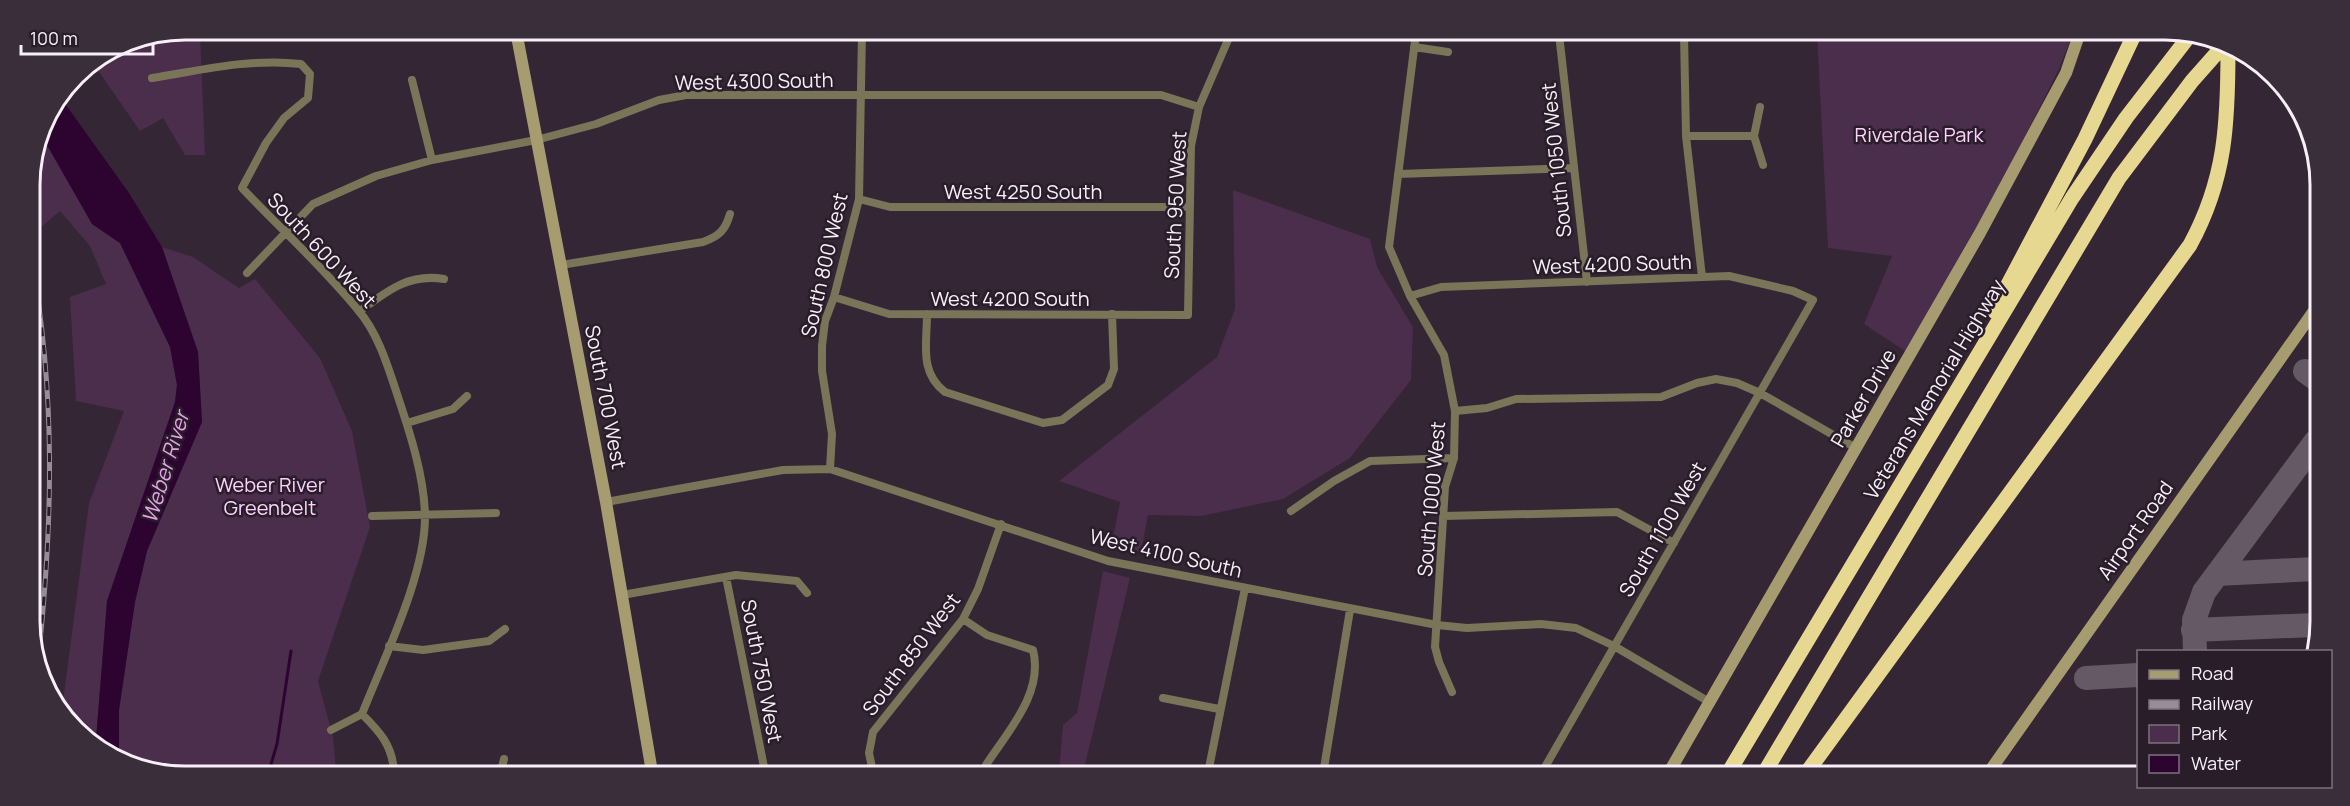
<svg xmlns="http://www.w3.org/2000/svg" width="2350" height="806" font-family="Manrope,sans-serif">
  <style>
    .green { fill: #4b2d4c }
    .water { fill: #2d0430 }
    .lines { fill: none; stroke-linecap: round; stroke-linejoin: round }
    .stream { stroke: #2d0430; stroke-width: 3 }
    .taxiway { stroke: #665966; stroke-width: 24 }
    .street { stroke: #7a7458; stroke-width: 8 }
    .secondary { stroke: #a69c70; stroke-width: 12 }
    .highway { stroke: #e7d891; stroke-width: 15 }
    .rail-casing { stroke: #988c98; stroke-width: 5 }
    .rail { stroke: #2a1d2a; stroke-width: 3; stroke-dasharray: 9; stroke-linecap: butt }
    .labels { text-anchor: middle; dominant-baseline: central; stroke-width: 5; stroke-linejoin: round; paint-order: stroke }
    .street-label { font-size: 20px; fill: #f8eff8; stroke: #2a1d2a }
    .park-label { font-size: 20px; fill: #fdd3fe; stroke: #2a1d2a }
    .water-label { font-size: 21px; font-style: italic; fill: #e7a3e9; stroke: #2a1d2a }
    .rim { fill: none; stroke: #f8eff8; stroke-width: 3 }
  </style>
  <rect width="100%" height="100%" fill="#342634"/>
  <path class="green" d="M200,32L205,155H185L163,118L140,131L95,66C117,34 166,33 200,32Z
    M1817,34L2072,35L2059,69L1958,269L1911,355L1864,324L1892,256L1828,248Z
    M38,141L52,151L92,224L120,243L170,347L177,385L175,402L107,601L96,740L69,723L62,709L89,503L124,411L76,401L70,297L106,284L90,246L60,211L33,234L30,176Z
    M1233,190L1370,239L1377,267L1413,327L1411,380L1350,458L1283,499L1201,516L1148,515L1141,552L1111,548L1120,502L1059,481L1217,357L1235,309Z
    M162,247L193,257L239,288L255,279L320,358L352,431L370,527L318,681L333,737L336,771H145L119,754V710L135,602L147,551L202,422L198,352Z
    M1103,571L1130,578L1083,773H1059L1063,725L1077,713Z"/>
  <path class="water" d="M61,98L129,193L162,247L198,352L202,422L147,551L135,602L119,710V754L96,740L107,601L175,402L177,385L170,347L120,243L92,224L40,133L42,126Z"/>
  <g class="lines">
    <path class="stream" d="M269,771L277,744L291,651"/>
    <path class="taxiway" d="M2305,371L2316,379
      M2217,574L2315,569
      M2193,630L2315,625
      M2195,652L2194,620L2204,592L2316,441
      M2086,678L2138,675"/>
    <path class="street" d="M1416,33L1389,247L1410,296L1444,355L1455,411L1454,458L1445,487L1435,647L1439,662L1452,692
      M1559,34L1587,282
      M1684,34L1686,136L1702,277
      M1414,47L1448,52
      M152,78C202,70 251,58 301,64L310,74L308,98L284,118L266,143L242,188C280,228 323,267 358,310C379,334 389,370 399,400C411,436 424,477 425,515C426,574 384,658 362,714L331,730
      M412,80L432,160
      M1760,107L1754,136L1763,165
      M1686,136H1754
      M1398,174L1574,168
      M859,199L890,207H1188
      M561,265L703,242C719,236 725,231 730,214
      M247,273L313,204L376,176L432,160L536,140L596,124L659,100L686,95H1161L1199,107
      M1410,296L1441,287L1729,276L1793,291L1813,300L1541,774
      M834,297L889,314L1188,315L1191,146L1199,107L1231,33
      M360,311C387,291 409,273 444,279
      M927,314C927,344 919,372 945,392L1043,423L1062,420L1108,385L1114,369L1112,314
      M1455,411L1487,408L1516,399L1661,397L1697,383L1716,379L1737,383L1760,393L1856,448
      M407,423L453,409L467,396
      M830,469L832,434L822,371V346L825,321L834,297L859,199L862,32
      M606,502L783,470L830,469L1108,561L1437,625L1467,628L1541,624L1576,628L1614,646L1711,703
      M1291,511L1334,481L1370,461L1454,458
      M372,516L496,513
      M1443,516L1617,512L1674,543
      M726,577L765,772
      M622,595L736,575L797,581L807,593
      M963,619L987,635L1033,650C1044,693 1008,731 986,765L984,773
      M389,646L423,650L489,641L505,629
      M1163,698L1219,709
      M362,714C380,732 392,745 394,771
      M501,771L504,759
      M873,772L869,753L873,732L963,619L978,589L1001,524
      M1208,773L1245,588
      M1323,774L1350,610"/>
    <path class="secondary" d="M516,31L606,502L652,772
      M1668,774L1980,233L2066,73L2079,35
      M1987,775L2316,308"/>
    <path class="highway" d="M1994,311L2085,139L2134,35
      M1727,775L2072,198L2126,118L2190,35
      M1763,775L2119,178L2192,81L2223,46
      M1805,775L2190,245C2226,179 2228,122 2228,49"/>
    <defs>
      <path id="rail" d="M31,256C56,395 53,522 38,661"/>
    </defs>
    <use href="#rail" class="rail-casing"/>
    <use href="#rail" class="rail"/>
  </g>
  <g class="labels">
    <g class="street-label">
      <text transform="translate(754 81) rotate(-1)">West 4300 South</text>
      <text transform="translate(1556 160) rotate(-96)">South 1050 West</text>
      <text x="1023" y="191">West 4250 South</text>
      <text transform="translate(1175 205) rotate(-87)">South 950 West</text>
      <text transform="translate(322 250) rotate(47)">South 600 West</text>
      <text transform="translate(1612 264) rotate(-2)">West 4200 South</text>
      <text transform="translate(824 265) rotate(-77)">South 800 West</text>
      <text x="1010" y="298">West 4200 South</text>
      <text transform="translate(1934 389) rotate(-59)">Veterans Memorial Highway</text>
      <text transform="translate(606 397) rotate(79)">South 700 West</text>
      <text transform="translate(1863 398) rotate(-60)">Parker Drive</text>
      <text transform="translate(1431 499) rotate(-85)">South 1000 West</text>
      <text transform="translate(1662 529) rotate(-60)">South 1100 West</text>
      <text transform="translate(2135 530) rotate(-55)">Airport Road</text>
      <text transform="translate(1166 553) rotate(13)">West 4100 South</text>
      <text transform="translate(911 654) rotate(-53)">South 850 West</text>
      <text transform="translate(762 671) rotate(79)">South 750 West</text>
    </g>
    <g class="park-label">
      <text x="1919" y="134">Riverdale Park</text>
      <text x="270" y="484">Weber River<tspan x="270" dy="23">Greenbelt</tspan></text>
    </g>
    <g class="water-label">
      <text transform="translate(165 467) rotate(-73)">Weber River</text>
    </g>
  </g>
  <path d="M0 0H2350V806H0ZM185 40H2165A145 145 0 0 1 2310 185V621A145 145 0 0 1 2165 766H185A145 145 0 0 1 40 621V185A145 145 0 0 1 185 40Z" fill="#3a2e3a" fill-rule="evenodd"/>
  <path class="rim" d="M185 40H2165A145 145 0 0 1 2310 185V621A145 145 0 0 1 2165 766H185A145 145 0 0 1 40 621V185A145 145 0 0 1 185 40Z"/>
  <rect x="2137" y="650" width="195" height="138" fill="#2a1d2a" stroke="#7c717c" stroke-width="1.5"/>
  <rect x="2149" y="670" width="30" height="9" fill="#a69c70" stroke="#7c717c" stroke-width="1.5"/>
  <text x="2191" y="680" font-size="18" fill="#f8eff8">Road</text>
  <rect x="2149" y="700" width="30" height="9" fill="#988c98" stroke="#7c717c" stroke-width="1.5"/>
  <text x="2191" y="710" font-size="18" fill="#f8eff8">Railway</text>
  <rect x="2149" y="725" width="30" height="18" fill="#4b2d4c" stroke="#7c717c" stroke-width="1.5"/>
  <text x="2191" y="740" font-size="18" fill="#f8eff8">Park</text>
  <rect x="2149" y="755" width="30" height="18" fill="#2d0430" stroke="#7c717c" stroke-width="1.5"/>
  <text x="2191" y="770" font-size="18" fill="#f8eff8">Water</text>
  <path d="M21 45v9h132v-9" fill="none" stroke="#f8eff8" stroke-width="3"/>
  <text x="30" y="45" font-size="18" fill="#f8eff8" stroke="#2a1d2a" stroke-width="4.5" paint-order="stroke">100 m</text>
</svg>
